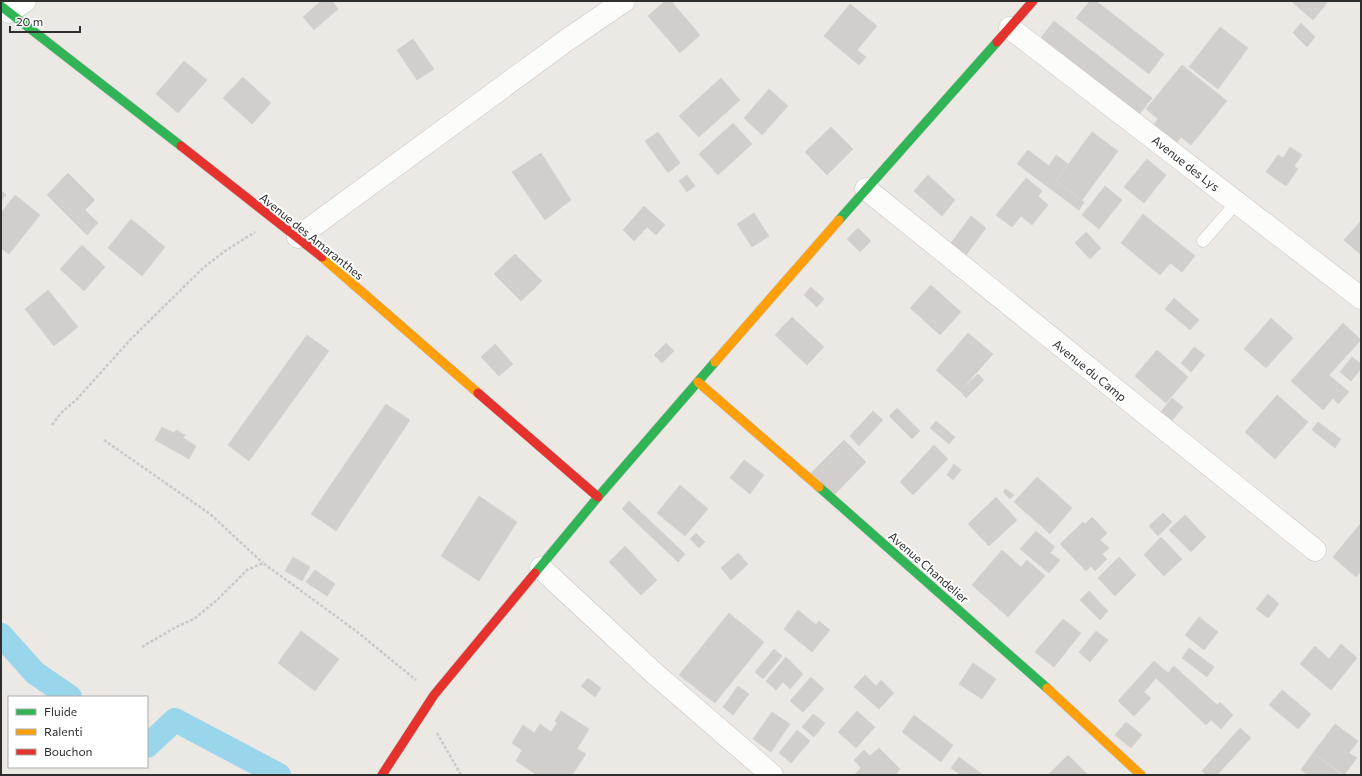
<svg xmlns="http://www.w3.org/2000/svg" width="1362" height="776" font-family="Commissioner,sans-serif">
  <style>
    .lines { fill: none; stroke-linecap: round; stroke-linejoin: round }
    .canal { stroke: #99d6ec; stroke-width: 24 }
    .building { fill: #d1cecb; stroke: #d7d4d0 }
    .lane-casing { stroke: #c5c4c5; stroke-width: 13 }
    .street-casing { stroke: #c5c4c5; stroke-width: 23 }
    .fast-casing { stroke: #c5c4c5; stroke-width: 10 }
    .slow-casing { stroke: #c5c4c5; stroke-width: 10 }
    .jam-casing { stroke: #c5c4c5; stroke-width: 10 }
    .path { stroke: #c9c9c8; stroke-width: 2.5; stroke-dasharray: 3 2; stroke-linecap: butt }
    .lane { stroke: #fcfcfb; stroke-width: 12 }
    .street { stroke: #fcfcfb; stroke-width: 22 }
    .fast { stroke: #30b455; stroke-width: 9 }
    .slow { stroke: #ff9f0a; stroke-width: 9 }
    .jam { stroke: #e5322d; stroke-width: 9 }
    .labels { text-anchor: middle; dominant-baseline: central; stroke-width: 4; stroke-linejoin: round; paint-order: stroke }
    .street-label { font-size: 12px; fill: #2e2e2e; stroke: #fff }
  </style>
  <rect width="100%" height="100%" fill="#ece8e4"/>
  <g class="lines">
    <path class="canal" d="M1,635L35,673L70,697
      M147,746L175,720L279,775"/>
  </g>
  <path class="building" d="M321,1H332L338,9L314,30L303,17Z
    M665,1H671L700,35L680,53L648,16Z
    M1090,1H1096L1164,54L1149,74L1076,18Z
    M1291,1H1325L1327,3L1313,20Z
    M850,4L877,26L857,50L866,57L859,65L824,36Z
    M1054,21L1152,98L1134,121L1036,44Z
    M1301,23L1315,37L1307,47L1293,33Z
    M1220,27L1248,48L1218,89L1189,67Z
    M413,39L434,69L417,80L397,50Z
    M184,61L207,80L178,113L156,94Z
    M1182,65L1227,101L1191,145L1181,137L1172,148L1150,130L1158,119L1146,109Z
    M243,77L271,103L252,124L223,98Z
    M721,78L740,100L699,137L679,116Z
    M769,89L788,106L762,135L744,118Z
    M733,123L752,144L718,175L699,154Z
    M831,127L853,149L827,175L805,152Z
    M658,132L680,163L668,173L645,141Z
    M1092,132L1118,151L1082,200L1056,181Z
    M1290,147L1302,155L1294,166L1298,169L1286,186L1266,172L1278,155L1283,158Z
    M1028,150L1049,166L1056,155L1068,164L1056,181L1084,202L1079,210L1017,164Z
    M541,153L571,200L545,220L512,172Z
    M1147,159L1166,175L1144,203L1124,187Z
    M68,173L95,200L85,210L98,223L87,235L47,195Z
    M687,175L695,186L687,192L679,181Z
    M928,175L955,200L942,216L914,191Z
    M1026,178L1042,191L1038,196L1048,205L1032,225L1021,216L1012,227L996,215Z
    M1105,186L1122,200L1099,229L1082,215Z
    M1,191L6,195L1,201Z
    M15,195L40,215L9,254L1,248V213Z
    M644,206L665,225L656,235L647,227L634,241L623,230Z
    M754,213L769,236L752,247L737,224Z
    M1143,214L1195,256L1182,272L1170,263L1160,275L1121,243Z
    M971,216L986,228L966,255L951,243Z
    M131,219L165,247L142,276L108,248Z
    M1361,221V253L1360,254L1344,240Z
    M858,228L871,241L860,252L847,239Z
    M1086,232L1101,248L1090,259L1075,243Z
    M82,245L105,267L84,291L60,269Z
    M515,254L542,281L521,301L494,274Z
    M931,285L961,312L940,335L910,308Z
    M811,287L824,299L817,307L804,295Z
    M48,290L78,327L54,346L25,309Z
    M1174,298L1199,320L1190,330L1165,309Z
    M792,317L824,347L807,365L775,335Z
    M1271,318L1293,338L1266,368L1244,349Z
    M1343,323L1361,340L1329,375L1349,392L1338,404L1333,398L1323,410L1291,381Z
    M968,333L993,354L960,391L936,370Z
    M307,335L329,351L249,461L228,445Z
    M666,343L674,351L662,363L654,355Z
    M495,344L513,364L499,376L481,357Z
    M1194,347L1205,355L1191,372L1181,363Z
    M1157,350L1188,377L1166,403L1135,376Z
    M1352,357L1361,364V369L1351,381L1340,372Z
    M978,374L984,380L966,398L960,391Z
    M1277,395L1308,422L1275,459L1245,432Z
    M1172,398L1183,407L1167,427L1156,418Z
    M386,404L410,420L336,531L311,514Z
    M897,408L920,431L912,439L889,416Z
    M873,411L883,420L859,446L850,436Z
    M936,421L955,437L949,444L930,428Z
    M1318,422L1341,439L1335,448L1312,430Z
    M162,427L174,433L176,430L185,435L183,438L196,446L189,459L155,440Z
    M844,440L866,462L834,495L811,473Z
    M934,445L948,459L913,495L900,482Z
    M744,460L764,475L750,494L730,478Z
    M954,464L961,470L953,480L947,475Z
    M1037,477L1072,508L1050,534L1014,502Z
    M680,485L708,509L685,536L657,513Z
    M1006,489L1014,495L1010,499L1003,492Z
    M479,496L517,522L479,581L441,556Z
    M996,497L1017,520L989,546L968,524Z
    M629,501L685,554L678,562L622,509Z
    M1163,513L1172,522L1158,536L1149,526Z
    M1185,515L1206,537L1191,552L1169,530Z
    M1092,517L1107,533L1100,540L1109,548L1102,554L1107,559L1095,571L1091,566L1086,571L1060,544L1083,522L1085,524Z
    M1361,523V571L1356,577L1333,557Z
    M1036,531L1055,547L1050,553L1060,560L1049,573L1020,549Z
    M696,533L705,542L699,548L690,539Z
    M1161,537L1182,559L1164,576L1144,555Z
    M625,546L657,580L641,595L609,562Z
    M1002,550L1021,567L1027,560L1045,576L1008,617L972,585Z
    M738,553L748,564L731,580L721,568Z
    M293,557L310,567L302,581L285,571Z
    M1119,557L1136,575L1115,596L1098,578Z
    M315,570L335,584L327,596L306,582Z
    M1089,591L1108,611L1100,620L1080,600Z
    M1268,594L1279,604L1268,618L1256,609Z
    M798,610L816,625L819,621L830,630L812,652L784,629Z
    M729,613L764,642L715,703L679,675Z
    M1199,617L1218,632L1204,650L1185,635Z
    M1063,619L1081,633L1054,667L1035,652Z
    M301,631L339,659L315,691L278,663Z
    M1096,631L1108,640L1090,662L1079,652Z
    M1341,644L1357,658L1331,690L1300,664L1315,646L1329,659Z
    M1189,648L1214,667L1207,677L1182,658Z
    M774,649L782,656L763,679L755,672Z
    M786,657L803,674L790,689L783,682L776,690L766,681Z
    M1154,661L1168,673L1174,666L1217,705L1220,702L1233,715L1221,729L1211,720L1206,725L1156,678L1144,692L1151,698L1134,716L1118,701Z
    M973,663L996,679L982,699L959,684Z
    M865,675L876,686L881,680L894,693L879,709L854,687Z
    M811,677L824,689L803,712L790,701Z
    M588,678L601,688L595,697L581,686Z
    M738,686L749,694L733,715L723,707Z
    M1282,690L1311,714L1298,729L1269,705Z
    M561,711L589,729L577,749L586,754L572,775H537L516,761L522,750L512,743L523,725L534,733L540,724L551,732L557,723L555,721Z
    M857,711L875,727L856,748L838,732Z
    M772,712L790,724L771,752L753,739Z
    M813,714L825,723L814,737L802,727Z
    M914,715L953,745L941,762L902,732Z
    M1126,722L1142,735L1131,748L1115,735Z
    M1335,724L1358,741L1349,753L1357,758L1344,775L1313,753Z
    M1240,728L1251,738L1217,775H1206L1202,771Z
    M797,730L810,741L791,763L779,753Z
    M879,748L900,769L895,775H854L861,768L854,760L864,750L870,756Z
    M1313,753L1342,775H1308L1301,770Z
    M1068,755L1088,775H1048Z
    M959,757L983,775H961L951,768Z"/>
  <g class="lines">
    <defs>
      <path id="lane" d="M1203,241L1237,202"/>
      <path id="street" d="M9,12L25,1
        M1010,28L1361,298
        M866,189L1315,550
        M298,237L567,40L624,1
        M541,568L654,673L772,775"/>
      <path id="fast" d="M1,6L181,146
        M839,220L997,42
        M819,487L1047,688
        M535,573L598,497L715,362"/>
      <path id="slow" d="M322,257L478,393
        M715,362L839,220
        M698,382L819,487
        M1047,688L1141,775"/>
      <path id="jam" d="M997,42L1033,1
        M181,146L322,257
        M478,393L598,497
        M382,775L434,695L535,573"/>
    </defs>
    <use href="#lane" class="lane-casing"/>
    <use href="#street" class="street-casing"/>
    <use href="#fast" class="fast-casing"/>
    <use href="#slow" class="slow-casing"/>
    <use href="#jam" class="jam-casing"/>
    <path class="path" d="M52,425L61,413L77,399L131,339L203,268L225,251L255,232
      M104,440L210,514L263,563
      M142,647L176,627L194,619L217,600L247,570L263,563L356,631L416,680
      M437,733L461,775"/>
    <use href="#lane" class="lane"/>
    <use href="#street" class="street"/>
    <use href="#fast" class="fast"/>
    <use href="#slow" class="slow"/>
    <use href="#jam" class="jam"/>
  </g>
  <g class="labels">
    <g class="street-label">
      <text transform="translate(1186 163) rotate(38)">Avenue des Lys</text>
      <text transform="translate(312 236) rotate(39)">Avenue des Amaranthes</text>
      <text transform="translate(1090 370) rotate(39)">Avenue du Camp</text>
      <text transform="translate(929 567) rotate(41)">Avenue Chandelier</text>
    </g>
  </g>
  <rect width="1362" height="776" fill="none" stroke="#2e2e2e" stroke-width="4"/>
  <rect x="8" y="696" width="140" height="72" fill="#ffffff" stroke="#ababab"/>
  <rect x="16" y="709" width="20" height="6" fill="#30b455" stroke="#ababab"/>
  <text x="44" y="716" font-size="12" fill="#2e2e2e">Fluide</text>
  <rect x="16" y="729" width="20" height="6" fill="#ff9f0a" stroke="#ababab"/>
  <text x="44" y="736" font-size="12" fill="#2e2e2e">Ralenti</text>
  <rect x="16" y="749" width="20" height="6" fill="#e5322d" stroke="#ababab"/>
  <text x="44" y="756" font-size="12" fill="#2e2e2e">Bouchon</text>
  <path d="M10 26v6h70v-6" fill="none" stroke="#2e2e2e" stroke-width="2"/>
  <text x="16" y="26" font-size="12" fill="#2e2e2e" stroke="#ffffff" stroke-width="3" paint-order="stroke">20 m</text>
</svg>
